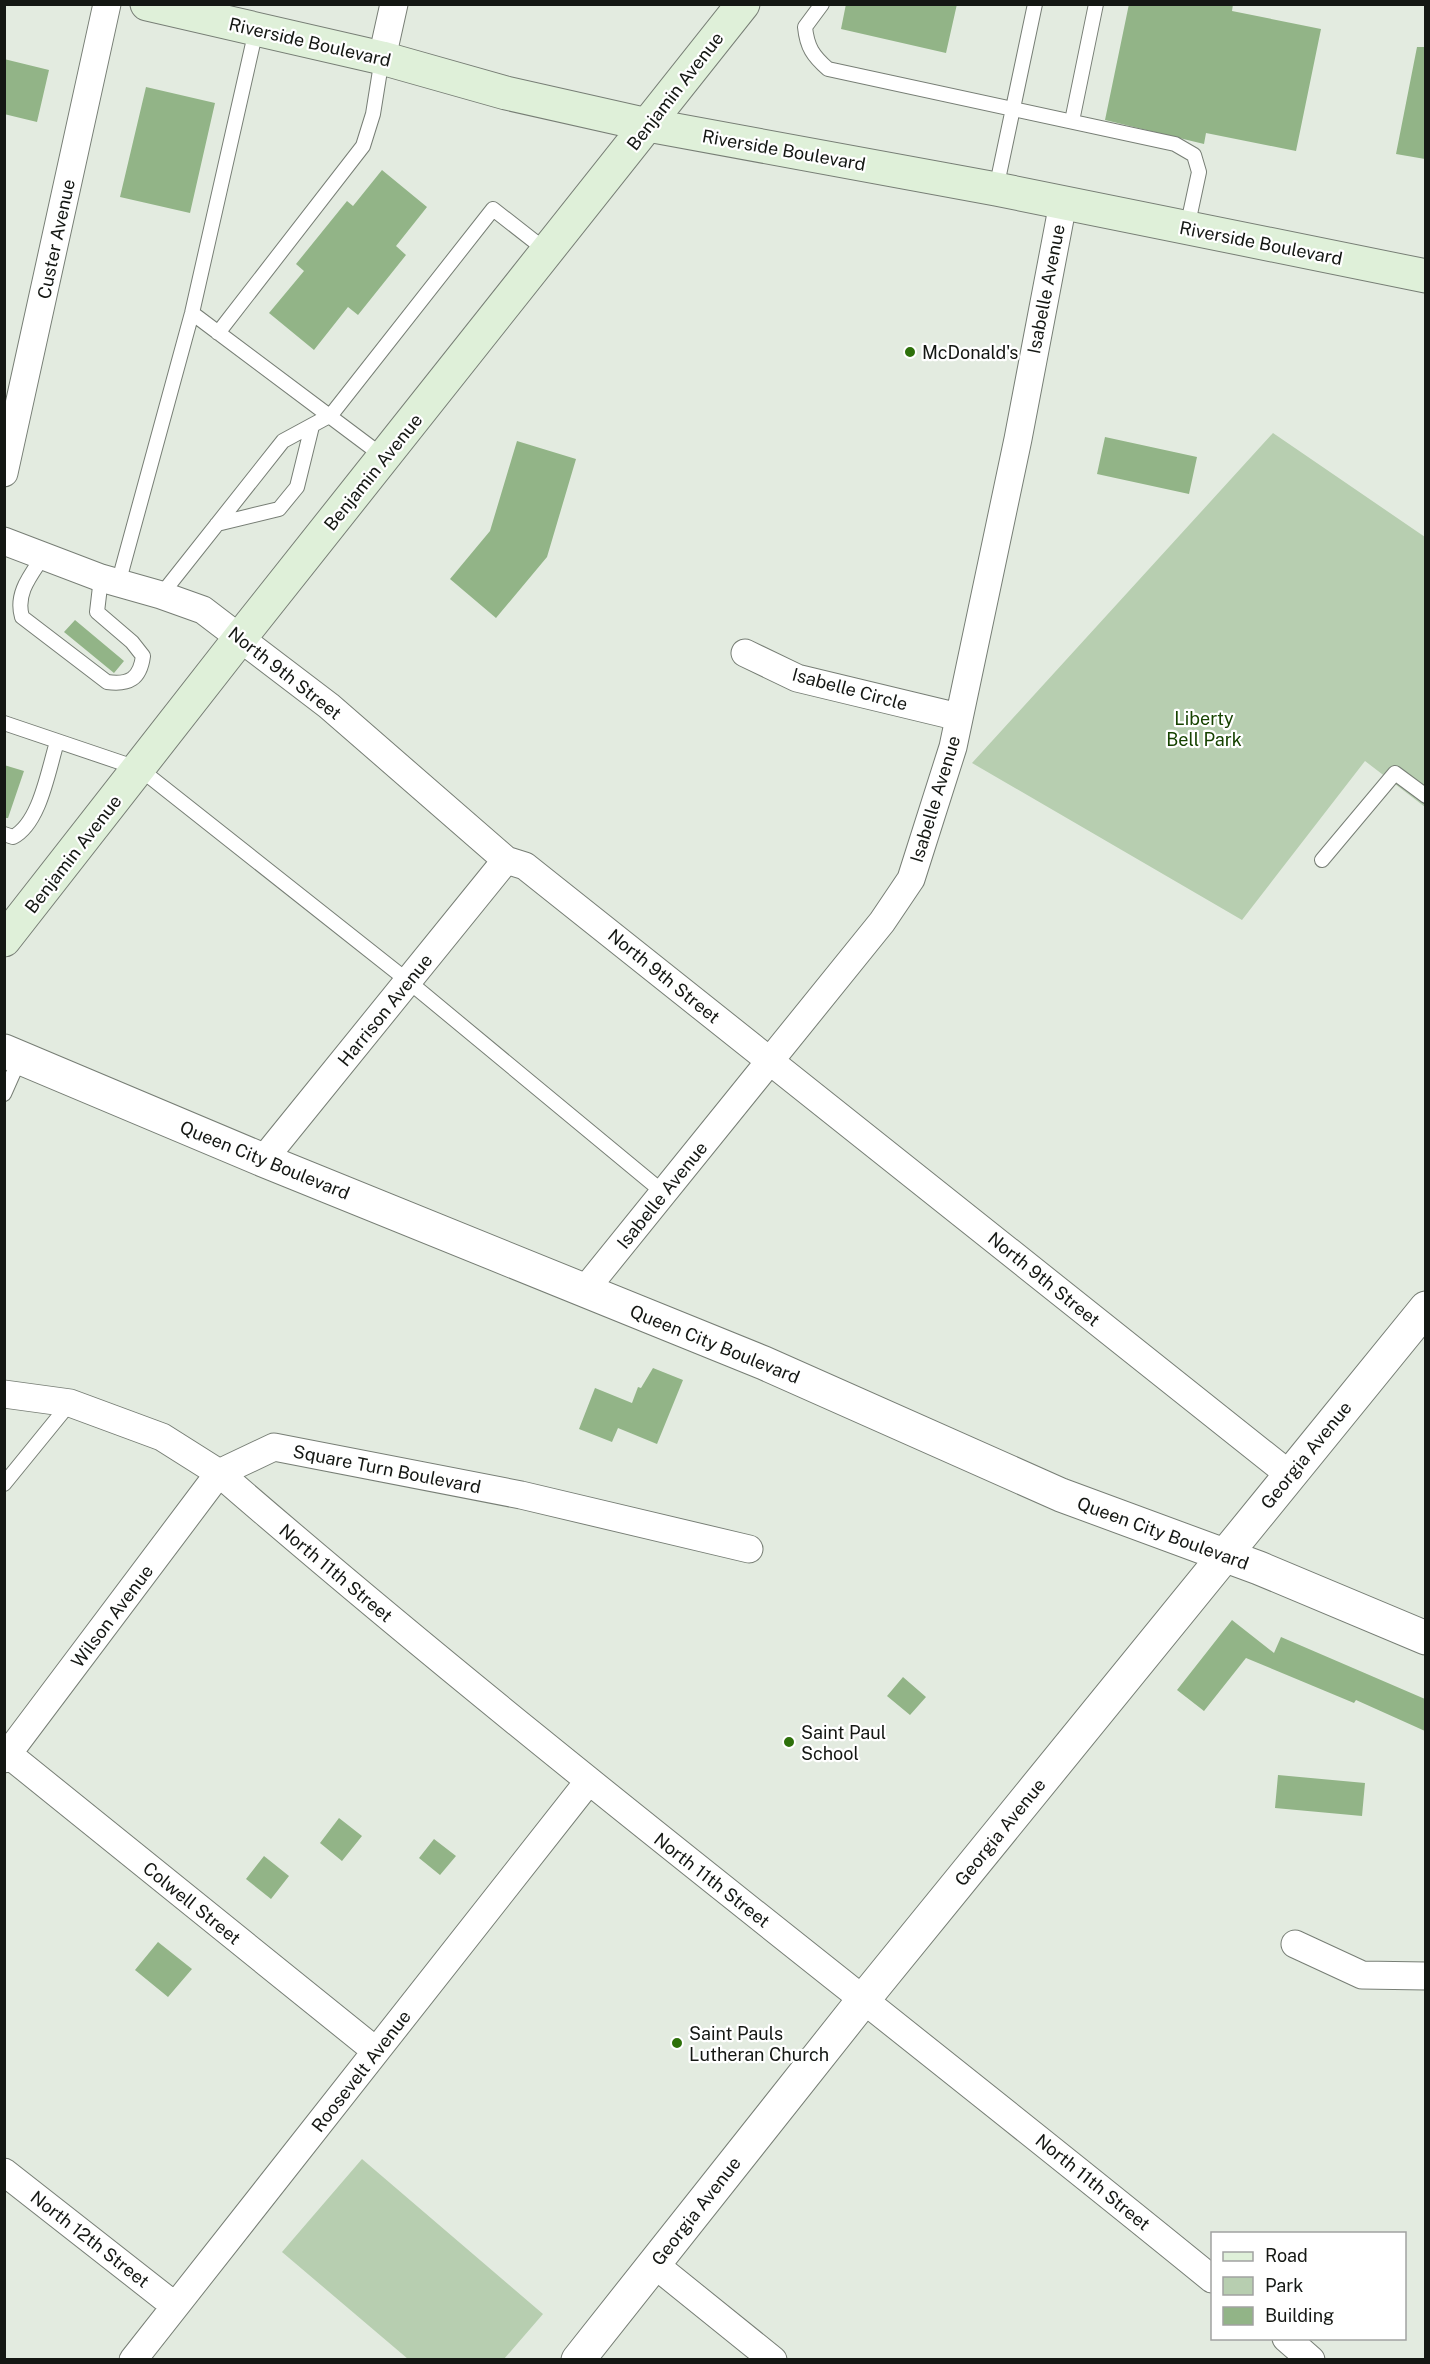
<svg xmlns="http://www.w3.org/2000/svg" width="1430" height="2364" font-family="'Public Sans',sans-serif">
  <style>
    .green { fill: #b7ceb0 }
    .building { fill: #92b487 }
    .lines { fill: none; stroke-linecap: round; stroke-linejoin: round }
    .service-casing { stroke: #777e75; stroke-width: 16 }
    .minor-casing { stroke: #777e75; stroke-width: 29 }
    .tertiary-casing { stroke: #777e75; stroke-width: 35 }
    .secondary-casing { stroke: #777e75; stroke-width: 35 }
    .service { stroke: #fff; stroke-width: 14 }
    .minor { stroke: #fff; stroke-width: 27 }
    .tertiary { stroke: #fff; stroke-width: 33 }
    .secondary { stroke: #dff0d9; stroke-width: 33 }
    .poi-dot { fill: #2d700a; stroke: #fff; stroke-width: 2 }
    .labels { text-anchor: middle; dominant-baseline: central; stroke-width: 4.5; stroke-linejoin: round; paint-order: stroke }
    .street-label { font-size: 18px; fill: #141713; stroke: #fff }
    .poi-label { font-size: 18px; fill: #141713; stroke: #fff; text-anchor: start }
    .park-label { font-size: 18px; fill: #164200; stroke: #fff }
  </style>
  <rect width="100%" height="100%" fill="#e3ebe0"/>
  <path class="green" d="M1273,433L1425,537V807L1365,761L1242,920L972,763Z
    M362,2159L543,2314L504,2359H408L282,2252Z"/>
  <path class="building" d="M846,4H957L946,53L841,29Z
    M1129,4H1233L1232,11L1321,29L1296,151L1206,133L1204,144L1105,120Z
    M1417,47H1425V159L1396,154Z
    M4,59L49,70L37,122L4,114Z
    M146,87L215,103L190,213L120,197Z
    M382,170L427,207L396,246L406,255L358,315L348,307L314,350L269,313L304,271L296,264L347,201L353,206Z
    M1105,437L1197,457L1189,494L1097,474Z
    M517,441L576,459L547,557L496,618L450,579L490,531Z
    M75,620L124,661L114,673L64,632Z
    M4,765L24,771L8,818H4Z
    M653,1368L683,1380L657,1444L618,1428L612,1442L579,1429L595,1388L632,1403L638,1387L641,1388Z
    M1232,1620L1274,1653L1281,1637L1425,1699V1731L1356,1700L1354,1703L1246,1658L1204,1711L1177,1690Z
    M903,1677L926,1697L910,1715L887,1696Z
    M1278,1775L1365,1783L1362,1816L1275,1808Z
    M339,1818L362,1836L342,1861L320,1843Z
    M434,1839L456,1856L440,1875L419,1858Z
    M264,1856L289,1876L271,1899L246,1879Z
    M158,1942L192,1969L168,1997L135,1970Z"/>
  <g class="lines">
    <defs>
      <path id="service" d="M822,4L805,27C807,47 813,56 828,69L1175,144L1194,155L1199,172L1187,228
        M1072,121L1096,4
        M996,189L1035,4
        M192,313L384,457
        M218,333L363,146L373,114L382,58
        M217,524L279,509L297,487L312,426
        M44,555C31,575 15,593 22,617L107,682C129,685 140,679 143,656L132,642L97,612L101,578
        M118,584L192,313L256,30
        M161,595L283,441L331,415L493,209L548,252
        M4,723L140,769L408,981L664,1193
        M4,834L13,837C40,823 48,771 57,742
        M1322,860L1395,773L1426,796
        M4,1094L20,1058
        M4,1484L70,1403"/>
      <path id="minor" d="M382,58L394,4
        M4,473L107,4
        M4,541L101,578L161,595L203,610L329,706L506,860L525,866L1290,1475
        M745,653L797,678L959,717
        M263,1160L506,860
        M584,1291L882,922L911,879L953,747L1018,439L1063,203
        M4,1394L70,1403L162,1437L219,1473L274,1447L521,1495L749,1549
        M8,1754L376,2051
        M4,1759L219,1473C541,1752 882,2010 1212,2279
        M1295,1944L1362,1975L1426,1976
        M4,2172L175,2306
        M654,2264L773,2360
        M1286,2338L1311,2360
        M133,2360L588,1782"/>
      <path id="tertiary" d="M4,1051L263,1160L764,1363L1061,1495L1259,1568L1426,1638
        M578,2360L864,1999L1426,1308"/>
      <path id="secondary" d="M147,4L382,58L506,93L648,125L996,189L1426,276
        M4,940L240,638L743,4"/>
    </defs>
    <use href="#service" class="service-casing"/>
    <use href="#minor" class="minor-casing"/>
    <use href="#tertiary" class="tertiary-casing"/>
    <use href="#secondary" class="secondary-casing"/>
    <use href="#service" class="service"/>
    <use href="#minor" class="minor"/>
    <use href="#tertiary" class="tertiary"/>
    <use href="#secondary" class="secondary"/>
  </g>
  <g class="poi-dot">
    <circle cx="910" cy="352" r="6"/>
    <circle cx="789" cy="1742" r="6"/>
    <circle cx="677" cy="2043" r="6"/>
  </g>
  <g class="labels">
    <g class="street-label">
      <text transform="translate(310 42) rotate(13)">Riverside Boulevard</text>
      <text transform="translate(675 91) rotate(-52)">Benjamin Avenue</text>
      <text transform="translate(784 150) rotate(10)">Riverside Boulevard</text>
      <text transform="translate(56 239) rotate(-78)">Custer Avenue</text>
      <text transform="translate(1261 243) rotate(11)">Riverside Boulevard</text>
      <text transform="translate(1046 289) rotate(-79)">Isabelle Avenue</text>
      <text transform="translate(373 472) rotate(-51)">Benjamin Avenue</text>
      <text transform="translate(285 673) rotate(38)">North 9th Street</text>
      <text transform="translate(850 689) rotate(15)">Isabelle Circle</text>
      <text transform="translate(935 799) rotate(-73)">Isabelle Avenue</text>
      <text transform="translate(73 854) rotate(-52)">Benjamin Avenue</text>
      <text transform="translate(664 976) rotate(39)">North 9th Street</text>
      <text transform="translate(385 1010) rotate(-51)">Harrison Avenue</text>
      <text transform="translate(265 1160) rotate(22)">Queen City Boulevard</text>
      <text transform="translate(662 1195) rotate(-51)">Isabelle Avenue</text>
      <text transform="translate(1044 1279) rotate(39)">North 9th Street</text>
      <text transform="translate(715 1344) rotate(22)">Queen City Boulevard</text>
      <text transform="translate(1306 1455) rotate(-51)">Georgia Avenue</text>
      <text transform="translate(387 1469) rotate(11)">Square Turn Boulevard</text>
      <text transform="translate(1163 1533) rotate(20)">Queen City Boulevard</text>
      <text transform="translate(336 1573) rotate(40)">North 11th Street</text>
      <text transform="translate(112 1616) rotate(-53)">Wilson Avenue</text>
      <text transform="translate(1000 1832) rotate(-51)">Georgia Avenue</text>
      <text transform="translate(712 1880) rotate(38)">North 11th Street</text>
      <text transform="translate(192 1903) rotate(39)">Colwell Street</text>
      <text transform="translate(361 2071) rotate(-52)">Roosevelt Avenue</text>
      <text transform="translate(1093 2182) rotate(39)">North 11th Street</text>
      <text transform="translate(696 2211) rotate(-52)">Georgia Avenue</text>
      <text transform="translate(90 2239) rotate(38)">North 12th Street</text>
    </g>
    <g class="poi-label">
      <text x="922" y="352">McDonald's</text>
      <text x="801" y="1732">Saint Paul<tspan x="801" dy="21">School</tspan></text>
      <text x="689" y="2033">Saint Pauls<tspan x="689" dy="21">Lutheran Church</tspan></text>
    </g>
    <g class="park-label">
      <text x="1204" y="718">Liberty<tspan x="1204" dy="21">Bell Park</tspan></text>
    </g>
  </g>
  <rect width="1430" height="2364" fill="none" stroke="#141713" stroke-width="12"/>
  <rect x="1211" y="2232" width="195" height="108" fill="#ffffff" stroke="#a1a2a1" stroke-width="1.5"/>
  <rect x="1223" y="2252" width="30" height="9" fill="#dff0d9" stroke="#a1a2a1" stroke-width="1.5"/>
  <text x="1265" y="2262" font-size="18" fill="#141713">Road</text>
  <rect x="1223" y="2277" width="30" height="18" fill="#b7ceb0" stroke="#a1a2a1" stroke-width="1.5"/>
  <text x="1265" y="2292" font-size="18" fill="#141713">Park</text>
  <rect x="1223" y="2307" width="30" height="18" fill="#92b487" stroke="#a1a2a1" stroke-width="1.5"/>
  <text x="1265" y="2322" font-size="18" fill="#141713">Building</text>
</svg>
